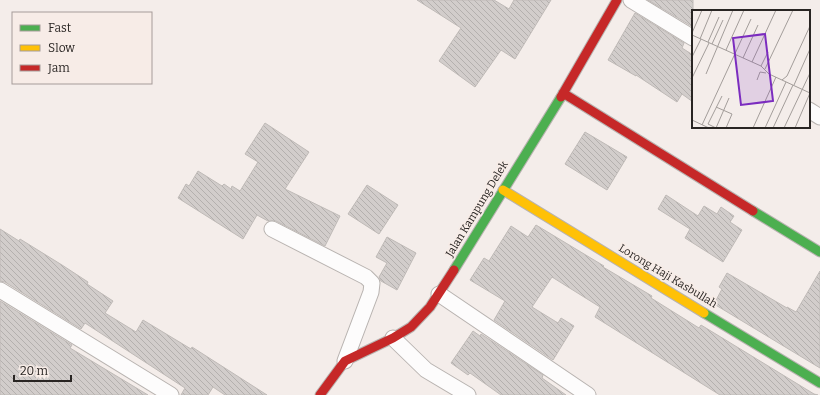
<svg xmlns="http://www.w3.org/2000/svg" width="820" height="395" font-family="Bitter,serif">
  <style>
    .building { fill: url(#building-back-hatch); stroke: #bfbab7 }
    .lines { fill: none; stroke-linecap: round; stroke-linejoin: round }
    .street-casing { stroke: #b8b3b0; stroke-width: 17 }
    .fast-casing { stroke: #b8b3b0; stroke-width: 11 }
    .slow-casing { stroke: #b8b3b0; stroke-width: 11 }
    .jam-casing { stroke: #b8b3b0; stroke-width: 11 }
    .street { stroke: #fdfcfc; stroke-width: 15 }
    .fast { stroke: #4caf50; stroke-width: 9 }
    .slow { stroke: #ffc107; stroke-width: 9 }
    .jam { stroke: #c62828; stroke-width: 9 }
    .labels { text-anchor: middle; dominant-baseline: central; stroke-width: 3.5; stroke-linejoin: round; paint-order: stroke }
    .street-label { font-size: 11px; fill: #292523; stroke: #f7ece7 }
    .inset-road { fill: none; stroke: #a39d9a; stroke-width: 1 }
    .view { fill: #7b2cbf; fill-opacity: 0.15; stroke: #7b2cbf; stroke-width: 2 }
    .inset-edge { fill: none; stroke: #292523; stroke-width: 2 }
  </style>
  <defs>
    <pattern id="building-back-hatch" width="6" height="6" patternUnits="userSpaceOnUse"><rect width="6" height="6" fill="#d2cdcb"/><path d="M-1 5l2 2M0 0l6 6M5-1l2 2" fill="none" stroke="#b4b0ae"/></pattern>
  </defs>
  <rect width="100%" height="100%" fill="#f4edea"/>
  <path class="building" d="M417,0H494L509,9L514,0H551L515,59L501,50L475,87L439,61L461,28Z
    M648,0H693V27Z
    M635,13L684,43L682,48L693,55V102L682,94L677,102L636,75V76L608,60Z
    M265,123L309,152L285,189L340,216L325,246L276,221H268L257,215L243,239L178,198L186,184L189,186L198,171L222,186L224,184L231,189L232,186L240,191L258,162L245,154Z
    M585,132L627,157L607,190L565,164Z
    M367,185L398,205L379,234L348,214Z
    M666,195L698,216L704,206L717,214L721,207L734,216L730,222L742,230L723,262L685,238L690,229L658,209Z
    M536,225L604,266L603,267L652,296L651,298L699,328L701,325L814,394L818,395H720L595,317L600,307L552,277L532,307L558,323L561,318L574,326L553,360L494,320L505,301L470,280L484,258L489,261L511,226L528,237Z
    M0,229L19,241L20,239L62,265L88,282L87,284L113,301L105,313L136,332L143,320L191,349L192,347L267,395H225L213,387L208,395H181L185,388L85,323L81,329L5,282L0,281Z
    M387,237L416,253L397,290L381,281L379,277L387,263L376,257Z
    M820,271V368L714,304L722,289L719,287L727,273L787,308V307L796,312Z
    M0,301L72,345L70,348L148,395H0Z
    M473,331L480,336L481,334L543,375L542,378L566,395H501L470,373L468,375L451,363Z"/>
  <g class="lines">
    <defs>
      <path id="street" d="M631,0L693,38
        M809,110L820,117
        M272,229L366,277L372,283L371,292L345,361
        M0,290L171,395
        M439,294L588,395
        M393,338L426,370L468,395"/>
      <path id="fast" d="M753,211L820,252
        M454,270L561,97
        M704,313L820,383"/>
      <path id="slow" d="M503,190L704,313"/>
      <path id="jam" d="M563,93L753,211
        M561,97L617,0
        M320,395L345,361L393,338L411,327L430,307L454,270"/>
    </defs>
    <use href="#street" class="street-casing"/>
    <use href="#fast" class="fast-casing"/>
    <use href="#slow" class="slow-casing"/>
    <use href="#jam" class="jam-casing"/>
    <use href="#street" class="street"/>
    <use href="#fast" class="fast"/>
    <use href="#slow" class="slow"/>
    <use href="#jam" class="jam"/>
  </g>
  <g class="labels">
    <g class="street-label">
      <text transform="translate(477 209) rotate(-59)">Jalan Kampung Delek</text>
      <text transform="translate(668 276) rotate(31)">Lorong Haji Kasbullah</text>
    </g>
  </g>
  <g transform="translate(692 10)">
    <rect width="118" height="118" fill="#f4edea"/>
    <path class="inset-road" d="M0,23L10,0M0,25L69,56L77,64L118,83M8,29L20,0M16,32L27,7M20,34L31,10M34,40L52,0M0,47L9,29M51,48L66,15M60,52L84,0M69,56L76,42M73,59L101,0M14,64L41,0M0,68L17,33M65,70L68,62L74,63M90,70L95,66L118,16M102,75L118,39M24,97L40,104L34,118M0,110L17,118M10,115L59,9M24,118L16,114L30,86M24,118L37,88M61,118L84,67M73,118L94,72M81,118L101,75M92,118L118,63M103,118L118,83"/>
    <path class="view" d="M73,24L81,91L49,95L41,28Z"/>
    <rect width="118" height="118" class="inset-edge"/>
  </g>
  <rect x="12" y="12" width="140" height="72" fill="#f7ece7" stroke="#a59c99"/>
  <rect x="20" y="25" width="20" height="6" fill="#4caf50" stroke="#a59c99"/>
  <text x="48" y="32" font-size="12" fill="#292523">Fast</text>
  <rect x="20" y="45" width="20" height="6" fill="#ffc107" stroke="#a59c99"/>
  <text x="48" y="52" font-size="12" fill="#292523">Slow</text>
  <rect x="20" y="65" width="20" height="6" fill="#c62828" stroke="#a59c99"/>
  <text x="48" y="72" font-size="12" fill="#292523">Jam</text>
  <path d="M14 375v6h57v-6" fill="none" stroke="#292523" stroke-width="2"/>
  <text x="20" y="375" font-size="12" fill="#292523" stroke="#f7ece7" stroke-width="3" paint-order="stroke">20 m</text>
</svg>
